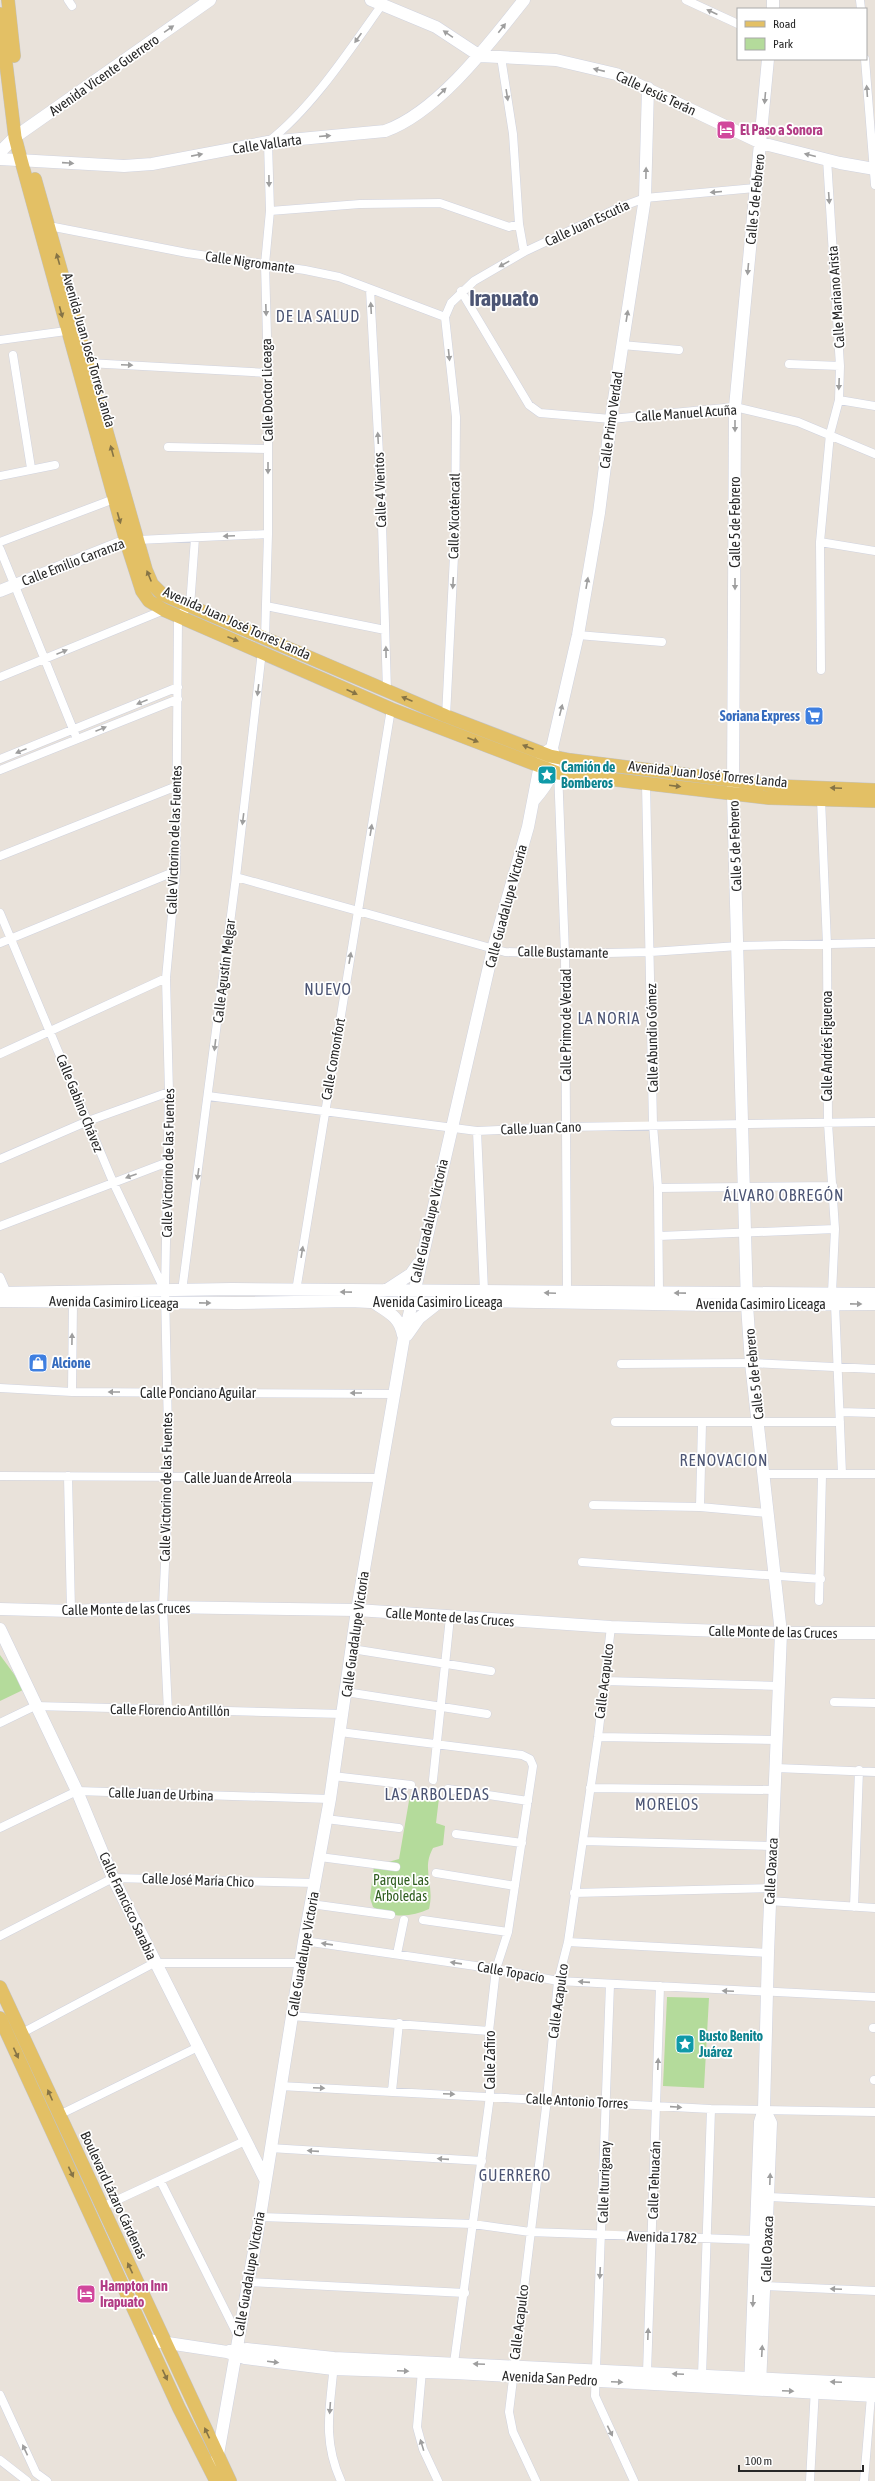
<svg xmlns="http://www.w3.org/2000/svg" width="875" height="2481" font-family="'Asap Condensed',sans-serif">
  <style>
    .green { fill: #b4db9b }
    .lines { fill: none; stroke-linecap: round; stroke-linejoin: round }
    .street-casing { stroke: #d0d3df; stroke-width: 9 }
    .secondary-casing { stroke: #d0d3df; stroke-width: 13 }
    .primary-casing { stroke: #c3c3c3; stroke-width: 14 }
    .street { stroke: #fff; stroke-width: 8 }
    .secondary { stroke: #fff; stroke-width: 12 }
    .primary { stroke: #e3c065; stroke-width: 13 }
    .oneway { fill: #9e9e9e }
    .oneway2 { fill: #867446 }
    .labels { text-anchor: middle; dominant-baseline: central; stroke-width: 3.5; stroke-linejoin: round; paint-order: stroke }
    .street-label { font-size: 14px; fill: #282828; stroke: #fff }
    .hotel-label { font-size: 14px; font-weight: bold; fill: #b23c85; stroke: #fff; text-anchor: start }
    .shop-label { font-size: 14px; font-weight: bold; fill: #366cbe; stroke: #fff; text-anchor: end }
    .culture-label { font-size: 14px; font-weight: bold; fill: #0d838f; stroke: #fff; text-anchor: start }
    .park-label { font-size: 14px; fill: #2f5d1f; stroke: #fff }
    .quarter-label { font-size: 16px; letter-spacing: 1px; fill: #4c5574; stroke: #fff }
    .town-label { font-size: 22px; font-weight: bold; fill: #4c5574; stroke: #fff }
  </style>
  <rect width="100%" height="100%" fill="#e9e2da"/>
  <path class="green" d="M0,1655L25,1689L0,1701Z
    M410,1795L439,1798L436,1823L445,1826L443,1845L433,1848C421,1870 435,1884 429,1909C410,1918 391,1918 373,1907L370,1898L374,1866L399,1859Z
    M667,1997L709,1998L704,2088L663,2086Z"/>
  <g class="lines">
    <defs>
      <path id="street" d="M68,0L72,6
        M686,0L738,24
        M860,0L861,9
        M501,57L513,134L519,224L524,252
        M865,59L875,185
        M270,211L360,204L440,203L509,227L519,224
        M49,226L187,253L305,270L339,277L445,317
        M370,289L381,491L387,691
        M461,291L529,405L540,413L611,419L735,407L798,422L875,454
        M0,340L66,331
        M622,345L679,350
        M13,355L31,468
        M88,363L268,373
        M789,364L840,366
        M839,400L875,406
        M168,447L268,449
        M0,476L55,465
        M138,540L268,534
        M0,542L114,499
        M820,542L875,551
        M0,549L77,739
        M266,606L385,630
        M578,635L662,642
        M265,639L268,534V373L265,264L270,211L268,142C312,108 349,51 381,6
        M821,670L820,542L830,434L839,400L840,366L827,159
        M0,677L164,610
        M446,716L455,536L456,417L445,317L451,303L474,281L524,252L618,208L645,198L755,188
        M0,759L178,687
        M0,770L178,699
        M558,770L565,954L567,1293
        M646,783L653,1125L658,1188L659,1293
        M821,799L827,945L828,1123L835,1229L832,1293
        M0,856L177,786
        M236,877L505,952L565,954L651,952L738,946L875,943
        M0,913L113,1182L164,1289
        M0,943L176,871
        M0,1054L166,978
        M208,1096L477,1131L566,1127L875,1122
        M477,1131L484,1291
        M0,1159L88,1121L169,1092
        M658,1188L833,1186
        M0,1226L168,1162
        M659,1236L835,1229
        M0,1277L7,1293
        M182,1291L236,877L262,651
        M296,1291L391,709
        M835,1304L842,1474
        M621,1364L751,1363L875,1369
        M0,1388L72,1392L395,1394
        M72,1392L73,1301
        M840,1412L875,1413
        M615,1422H840
        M762,1474H875
        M0,1476L381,1478
        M68,1476L71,1611
        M593,1505L700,1507L767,1513
        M700,1507L702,1423
        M582,1562L821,1579
        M819,1601L822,1475
        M352,1649L491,1671
        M605,1681L779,1686
        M346,1692L487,1714
        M834,1702L875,1703
        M168,1711L163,1607L169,1478L165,1291L169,1092L166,978L176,871L178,616L190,606L195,538
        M0,1723L35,1706L343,1714
        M340,1732L522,1755L530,1759L533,1766L508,1932L496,1969L489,2031L490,2096L454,2363
        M598,1737L776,1740
        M776,1768L875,1772
        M333,1776L411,1785
        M433,1780L450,1617
        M590,1788L775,1790
        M448,1789L528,1801
        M326,1819L399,1828
        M0,1828L77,1791L330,1799
        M456,1834L522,1843
        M583,1841L772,1846
        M320,1857L396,1867
        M436,1873L515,1886
        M574,1893L770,1888
        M769,1901L875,1908
        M311,1904L391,1915
        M854,1907L859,1770
        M423,1920L508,1932
        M0,1936L113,1878L315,1883
        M304,1941L496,1969L558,1981L875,1997
        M568,1942L768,1953
        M397,1954L404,1920
        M610,1984L595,2396L634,2481
        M291,2016L489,2031
        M873,2028H875
        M22,2033L154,1963H300
        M874,2080H875
        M280,2086L711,2109L875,2112
        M392,2091L399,2023
        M59,2115L198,2047
        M270,2148L482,2161
        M160,2180L238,2336
        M769,2197L875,2202
        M102,2207L247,2140
        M260,2217L473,2224L530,2232L756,2240
        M248,2282L465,2293
        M765,2286L875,2291
        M334,2364C330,2408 322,2440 341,2481
        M422,2371L417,2427L423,2449L438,2481
        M647,2373L660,1986
        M702,2376L711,2109
        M0,2395L36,2473L47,2481
        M0,2460L27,2481
        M536,2481L513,2432L509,2412L547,2099L558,1981L568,1942L598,1737L611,1627
        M810,2481L815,2388
        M864,2481L871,2396"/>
      <path id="secondary" d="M371,0L436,27L480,56L556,60L616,74L761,143L840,163L875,169
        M773,9V0
        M0,152L15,137L210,0
        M0,159L124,166L152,164L268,142L385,131C438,112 489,44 524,0
        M0,591L118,544L135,540
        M534,800C547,785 559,769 552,748L578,635L599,513L611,419L645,198L648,88
        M385,1291L411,1274L418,1264
        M0,1293L232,1289L875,1294
        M0,1301L237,1303L350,1301L411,1304L477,1301L712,1305L875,1304
        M376,1304C390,1313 400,1318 403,1335
        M407,1335L419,1318L438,1303
        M0,1609L71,1611L163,1607L357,1610L611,1627L781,1633H875
        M0,1629L77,1791L113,1878L265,2179
        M148,2340L227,2352L245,2358L333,2369L455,2373L875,2396
        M229,2351L247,2349L334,2358L875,2384
        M760,2386L771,2123L764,2109
        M750,2389L760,2122L764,2109L768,1953L781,1633L751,1363L747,1305L733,794L735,407L768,59
        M217,2460L260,2217L304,1941L330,1799L357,1610L404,1337L493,949L528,827L540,765L545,753L552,748"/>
      <path id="primary" d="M8,0L14,56
        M0,14L15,137L21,160L126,541L142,591L149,601L164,610L391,709L558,773L769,798L875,801
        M35,179L146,570L152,584L162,594L446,716L550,756L570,760L778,786L875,790
        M0,1987L230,2481
        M0,2018L179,2408L216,2481"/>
    </defs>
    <use href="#street" class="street-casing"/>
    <use href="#secondary" class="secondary-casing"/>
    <use href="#primary" class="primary-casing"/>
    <use href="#street" class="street"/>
    <use href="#secondary" class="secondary"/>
    <use href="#primary" class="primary"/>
  </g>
  <defs><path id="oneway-solid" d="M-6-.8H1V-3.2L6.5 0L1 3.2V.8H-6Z"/></defs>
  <g class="oneway">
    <use href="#oneway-solid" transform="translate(712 12) rotate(-155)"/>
    <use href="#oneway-solid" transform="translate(502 28) rotate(-52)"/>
    <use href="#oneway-solid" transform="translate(169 29) rotate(-35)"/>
    <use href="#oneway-solid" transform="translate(448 34) rotate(-146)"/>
    <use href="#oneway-solid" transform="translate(358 38) rotate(125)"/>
    <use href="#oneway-solid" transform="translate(599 70) rotate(-167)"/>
    <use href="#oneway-solid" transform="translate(867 91) rotate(-94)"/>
    <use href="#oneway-solid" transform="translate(442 92) rotate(-44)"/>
    <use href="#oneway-solid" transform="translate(507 95) rotate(81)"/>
    <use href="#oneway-solid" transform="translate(765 98) rotate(95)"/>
    <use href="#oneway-solid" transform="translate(325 136) rotate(-5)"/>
    <use href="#oneway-solid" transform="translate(197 155) rotate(-11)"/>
    <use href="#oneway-solid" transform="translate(810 155) rotate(-166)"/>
    <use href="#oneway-solid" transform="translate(68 163) rotate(4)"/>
    <use href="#oneway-solid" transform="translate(646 173) rotate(-89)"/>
    <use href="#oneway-solid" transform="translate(269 181) rotate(89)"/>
    <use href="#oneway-solid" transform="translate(716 192) rotate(175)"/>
    <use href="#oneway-solid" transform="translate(829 198) rotate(86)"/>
    <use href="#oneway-solid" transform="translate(504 264) rotate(151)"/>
    <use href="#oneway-solid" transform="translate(748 269) rotate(95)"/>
    <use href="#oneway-solid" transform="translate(371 308) rotate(-93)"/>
    <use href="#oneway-solid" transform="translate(266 310) rotate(88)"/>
    <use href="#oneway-solid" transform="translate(627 316) rotate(-81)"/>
    <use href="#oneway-solid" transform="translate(449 355) rotate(84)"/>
    <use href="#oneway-solid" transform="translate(127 365) rotate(3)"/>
    <use href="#oneway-solid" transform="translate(839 384) rotate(92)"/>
    <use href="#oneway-solid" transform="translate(735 426) rotate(90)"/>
    <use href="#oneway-solid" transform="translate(378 438) rotate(-93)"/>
    <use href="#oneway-solid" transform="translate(268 468) rotate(90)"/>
    <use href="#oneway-solid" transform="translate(229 536) rotate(177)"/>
    <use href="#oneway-solid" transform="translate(453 583) rotate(93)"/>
    <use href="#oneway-solid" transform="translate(587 583) rotate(-80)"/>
    <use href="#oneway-solid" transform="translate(735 584) rotate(90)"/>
    <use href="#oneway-solid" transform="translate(62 652) rotate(-22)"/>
    <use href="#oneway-solid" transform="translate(386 652) rotate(-91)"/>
    <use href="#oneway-solid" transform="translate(258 690) rotate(97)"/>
    <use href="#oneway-solid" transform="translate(142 702) rotate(158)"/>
    <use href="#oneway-solid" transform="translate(561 710) rotate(-76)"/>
    <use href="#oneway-solid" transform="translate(101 729) rotate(-22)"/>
    <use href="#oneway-solid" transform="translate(21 751) rotate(158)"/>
    <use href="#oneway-solid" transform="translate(243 819) rotate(97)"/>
    <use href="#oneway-solid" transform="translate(371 830) rotate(-81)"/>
    <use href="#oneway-solid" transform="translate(350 958) rotate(-80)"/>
    <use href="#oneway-solid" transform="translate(215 1045) rotate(97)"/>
    <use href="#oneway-solid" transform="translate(198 1174) rotate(98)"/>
    <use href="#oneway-solid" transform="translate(131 1176) rotate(160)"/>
    <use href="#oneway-solid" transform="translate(302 1252) rotate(-81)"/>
    <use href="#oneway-solid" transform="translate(346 1292) rotate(-179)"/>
    <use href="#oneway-solid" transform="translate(550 1293) rotate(-178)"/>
    <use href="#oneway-solid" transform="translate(680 1293) rotate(-179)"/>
    <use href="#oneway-solid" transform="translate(205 1303) rotate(1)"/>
    <use href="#oneway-solid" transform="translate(856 1304) rotate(1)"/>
    <use href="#oneway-solid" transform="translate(72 1339) rotate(-89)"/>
    <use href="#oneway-solid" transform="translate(114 1392) rotate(-180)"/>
    <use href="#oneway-solid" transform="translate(356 1393) rotate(-180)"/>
    <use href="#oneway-solid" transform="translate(327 1944) rotate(-172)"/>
    <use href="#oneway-solid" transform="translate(456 1963) rotate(-172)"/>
    <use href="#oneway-solid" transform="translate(584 1982) rotate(-176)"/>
    <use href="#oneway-solid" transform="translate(728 1991) rotate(-177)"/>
    <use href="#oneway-solid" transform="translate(658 2064) rotate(-88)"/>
    <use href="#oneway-solid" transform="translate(319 2088) rotate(3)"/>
    <use href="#oneway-solid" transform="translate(449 2094) rotate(3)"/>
    <use href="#oneway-solid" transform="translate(676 2107) rotate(4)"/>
    <use href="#oneway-solid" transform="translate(313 2151) rotate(-176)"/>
    <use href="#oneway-solid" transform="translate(443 2159) rotate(-176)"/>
    <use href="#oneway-solid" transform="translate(770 2179) rotate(-88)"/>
    <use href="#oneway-solid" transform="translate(600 2273) rotate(93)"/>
    <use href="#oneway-solid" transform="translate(836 2289) rotate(-177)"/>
    <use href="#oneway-solid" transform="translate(753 2301) rotate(92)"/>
    <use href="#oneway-solid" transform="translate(648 2334) rotate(-88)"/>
    <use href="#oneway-solid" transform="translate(762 2351) rotate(-87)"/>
    <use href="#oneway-solid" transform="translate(273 2362) rotate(7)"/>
    <use href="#oneway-solid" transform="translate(479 2364) rotate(-177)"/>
    <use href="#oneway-solid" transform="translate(403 2371) rotate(2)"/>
    <use href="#oneway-solid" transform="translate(678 2374) rotate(-177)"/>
    <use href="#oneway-solid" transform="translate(617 2382) rotate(3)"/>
    <use href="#oneway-solid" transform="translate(836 2382) rotate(-178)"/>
    <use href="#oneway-solid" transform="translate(788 2391) rotate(3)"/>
    <use href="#oneway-solid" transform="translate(330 2408) rotate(94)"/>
    <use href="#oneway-solid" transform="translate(610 2431) rotate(64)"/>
    <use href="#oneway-solid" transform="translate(422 2445) rotate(-107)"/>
    <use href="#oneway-solid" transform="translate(25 2450) rotate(-115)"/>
  </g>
  <g class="oneway2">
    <use href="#oneway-solid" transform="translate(58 259) rotate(-106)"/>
    <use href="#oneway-solid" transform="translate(61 312) rotate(75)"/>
    <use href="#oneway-solid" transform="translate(112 451) rotate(-105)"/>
    <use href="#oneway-solid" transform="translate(119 518) rotate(74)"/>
    <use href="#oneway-solid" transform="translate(149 576) rotate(-112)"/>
    <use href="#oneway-solid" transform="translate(233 639) rotate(22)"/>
    <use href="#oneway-solid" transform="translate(352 692) rotate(24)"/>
    <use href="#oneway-solid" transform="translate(407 699) rotate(-157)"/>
    <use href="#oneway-solid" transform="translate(473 740) rotate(21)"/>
    <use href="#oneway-solid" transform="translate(528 747) rotate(-159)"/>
    <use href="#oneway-solid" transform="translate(675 786) rotate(7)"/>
    <use href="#oneway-solid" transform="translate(836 788) rotate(-178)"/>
    <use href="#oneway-solid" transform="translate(16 2053) rotate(65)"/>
    <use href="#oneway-solid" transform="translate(50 2095) rotate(-114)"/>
    <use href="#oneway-solid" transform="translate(71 2172) rotate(65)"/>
    <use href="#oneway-solid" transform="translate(130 2268) rotate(-115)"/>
    <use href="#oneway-solid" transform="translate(165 2375) rotate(65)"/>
    <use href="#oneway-solid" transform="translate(207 2433) rotate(-115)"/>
  </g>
  <defs>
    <symbol id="hotel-square" viewBox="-11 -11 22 22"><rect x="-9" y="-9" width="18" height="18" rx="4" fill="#d1479c" stroke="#fff"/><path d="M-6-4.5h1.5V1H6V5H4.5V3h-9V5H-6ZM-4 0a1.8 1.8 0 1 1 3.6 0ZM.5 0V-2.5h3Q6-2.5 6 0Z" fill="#fff"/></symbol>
    <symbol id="supermarket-square" viewBox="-11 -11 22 22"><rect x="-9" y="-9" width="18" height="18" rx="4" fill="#3f7fe0" stroke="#fff"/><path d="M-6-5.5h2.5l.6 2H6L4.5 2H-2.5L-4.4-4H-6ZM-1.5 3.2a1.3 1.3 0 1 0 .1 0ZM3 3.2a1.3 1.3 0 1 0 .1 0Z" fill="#fff"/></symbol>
    <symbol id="sight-square" viewBox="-11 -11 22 22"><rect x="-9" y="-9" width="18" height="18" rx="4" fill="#0f9aa8" stroke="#fff"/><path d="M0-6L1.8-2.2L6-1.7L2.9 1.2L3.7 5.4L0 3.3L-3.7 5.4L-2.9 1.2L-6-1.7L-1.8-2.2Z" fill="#fff"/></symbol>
    <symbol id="shop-square" viewBox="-11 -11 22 22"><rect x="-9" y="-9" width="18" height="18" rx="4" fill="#3f7fe0" stroke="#fff"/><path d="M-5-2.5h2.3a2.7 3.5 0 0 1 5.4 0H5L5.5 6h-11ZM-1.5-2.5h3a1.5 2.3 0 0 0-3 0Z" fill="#fff"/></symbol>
  </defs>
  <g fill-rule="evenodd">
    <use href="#hotel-square" x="715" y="119" width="22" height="22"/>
    <use href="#supermarket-square" x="803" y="705" width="22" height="22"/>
    <use href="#sight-square" x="536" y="764" width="22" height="22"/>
    <use href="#shop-square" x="27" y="1352" width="22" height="22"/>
    <use href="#sight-square" x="674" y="2033" width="22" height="22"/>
    <use href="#hotel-square" x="75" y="2283" width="22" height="22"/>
  </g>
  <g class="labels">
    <g class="street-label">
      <text transform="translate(104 75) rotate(-35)">Avenida Vicente Guerrero</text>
      <text transform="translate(656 93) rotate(25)">Calle Jesús Terán</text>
      <text transform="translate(267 144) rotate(-8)">Calle Vallarta</text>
      <text transform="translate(755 199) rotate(-84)">Calle 5 de Febrero</text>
      <text transform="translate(587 223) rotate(-25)">Calle Juan Escutia</text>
      <text transform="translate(250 262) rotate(8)">Calle Nigromante</text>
      <text transform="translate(836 297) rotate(-94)">Calle Mariano Arista</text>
      <text transform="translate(89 350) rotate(74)">Avenida Juan José Torres Landa</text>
      <text transform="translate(267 390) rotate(-91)">Calle Doctor Liceaga</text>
      <text transform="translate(686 413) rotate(-4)">Calle Manuel Acuña</text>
      <text transform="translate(611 420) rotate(-82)">Calle Primo Verdad</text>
      <text transform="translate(380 490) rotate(-92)">Calle 4 Vientos</text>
      <text transform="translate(454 516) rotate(-89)">Calle Xicoténcatl</text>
      <text transform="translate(735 522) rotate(-90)">Calle 5 de Febrero</text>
      <text transform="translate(73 562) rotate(-21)">Calle Emilio Carranza</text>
      <text transform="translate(237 623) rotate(24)">Avenida Juan José Torres Landa</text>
      <text transform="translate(708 774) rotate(6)">Avenida Juan José Torres Landa</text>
      <text transform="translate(174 840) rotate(-88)">Calle Victorino de las Fuentes</text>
      <text transform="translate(735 846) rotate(-92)">Calle 5 de Febrero</text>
      <text transform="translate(506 906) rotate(-75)">Calle Guadalupe Victoria</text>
      <text transform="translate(563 952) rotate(1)">Calle Bustamante</text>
      <text transform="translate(224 971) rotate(-83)">Calle Agustín Melgar</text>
      <text transform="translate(566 1025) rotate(-90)">Calle Primo de Verdad</text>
      <text transform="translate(652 1038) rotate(-91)">Calle Abundio Gómez</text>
      <text transform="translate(827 1046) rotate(-90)">Calle Andrés Figueroa</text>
      <text transform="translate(333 1059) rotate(-80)">Calle Comonfort</text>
      <text transform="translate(80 1103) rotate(68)">Calle Gabino Chávez</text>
      <text transform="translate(541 1128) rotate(-2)">Calle Juan Cano</text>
      <text transform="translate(168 1163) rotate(-89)">Calle Victorino de las Fuentes</text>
      <text transform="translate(429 1221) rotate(-77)">Calle Guadalupe Victoria</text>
      <text transform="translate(114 1302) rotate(1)">Avenida Casimiro Liceaga</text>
      <text x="438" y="1302">Avenida Casimiro Liceaga</text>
      <text x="761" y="1304">Avenida Casimiro Liceaga</text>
      <text transform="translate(754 1374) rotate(-96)">Calle 5 de Febrero</text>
      <text x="198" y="1393">Calle Ponciano Aguilar</text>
      <text x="238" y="1478">Calle Juan de Arreola</text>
      <text transform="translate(166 1487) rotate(-89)">Calle Victorino de las Fuentes</text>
      <text transform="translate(126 1609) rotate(-1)">Calle Monte de las Cruces</text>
      <text transform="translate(450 1617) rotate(4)">Calle Monte de las Cruces</text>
      <text transform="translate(773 1632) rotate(1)">Calle Monte de las Cruces</text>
      <text transform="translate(355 1634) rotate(-82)">Calle Guadalupe Victoria</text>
      <text transform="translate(604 1681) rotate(-83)">Calle Acapulco</text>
      <text transform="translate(170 1710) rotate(1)">Calle Florencio Antillón</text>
      <text transform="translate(161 1794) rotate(2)">Calle Juan de Urbina</text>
      <text transform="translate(771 1871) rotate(-87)">Calle Oaxaca</text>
      <text transform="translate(198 1880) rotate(2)">Calle José María Chico</text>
      <text transform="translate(128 1906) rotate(65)">Calle Francisco Sarabia</text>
      <text transform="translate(303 1954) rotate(-80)">Calle Guadalupe Victoria</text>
      <text transform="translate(511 1972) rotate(10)">Calle Topacio</text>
      <text transform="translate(558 2001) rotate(-82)">Calle Acapulco</text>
      <text transform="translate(490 2060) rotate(-90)">Calle Zafiro</text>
      <text transform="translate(577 2101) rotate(3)">Calle Antonio Torres</text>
      <text transform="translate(654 2180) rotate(-88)">Calle Tehuacán</text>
      <text transform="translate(604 2182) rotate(-88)">Calle Iturrigaray</text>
      <text transform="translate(114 2195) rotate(65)">Boulevard Lázaro Cárdenas</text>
      <text transform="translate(662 2237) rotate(2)">Avenida 1782</text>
      <text transform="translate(767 2249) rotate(-88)">Calle Oaxaca</text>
      <text transform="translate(249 2274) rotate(-80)">Calle Guadalupe Victoria</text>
      <text transform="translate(519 2322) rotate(-83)">Calle Acapulco</text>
      <text transform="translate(550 2378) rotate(3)">Avenida San Pedro</text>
    </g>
    <g class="hotel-label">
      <text x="740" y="130">El Paso a Sonora</text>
      <text x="100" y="2286">Hampton Inn<tspan x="100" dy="16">Irapuato</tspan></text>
    </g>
    <g class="shop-label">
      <text x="800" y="716">Soriana Express</text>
      <text x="52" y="1363" text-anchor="start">Alcione</text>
    </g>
    <g class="culture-label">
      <text x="561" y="767">Camión de<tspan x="561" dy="16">Bomberos</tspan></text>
      <text x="699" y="2036">Busto Benito<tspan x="699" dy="16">Juárez</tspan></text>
    </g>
    <g class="park-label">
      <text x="401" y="1880">Parque Las<tspan x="401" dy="16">Arboledas</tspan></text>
    </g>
    <g class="quarter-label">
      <text x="318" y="316">DE LA SALUD</text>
      <text x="328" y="989">NUEVO</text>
      <text x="609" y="1018">LA NORIA</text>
      <text x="784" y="1195">ÁLVARO OBREGÓN</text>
      <text x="724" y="1460">RENOVACION</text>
      <text x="437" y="1794">LAS ARBOLEDAS</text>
      <text x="667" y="1804">MORELOS</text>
      <text x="515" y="2175">GUERRERO</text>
    </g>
    <g class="town-label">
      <text x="504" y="298">Irapuato</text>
    </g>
  </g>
  <rect x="737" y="8" width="130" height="52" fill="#ffffff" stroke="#a9a9a9"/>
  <rect x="745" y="21" width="20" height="6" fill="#e3c065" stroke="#a9a9a9"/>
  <text x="773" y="28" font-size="12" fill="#282828">Road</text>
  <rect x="745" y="38" width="20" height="12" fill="#b4db9b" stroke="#a9a9a9"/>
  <text x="773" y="48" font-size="12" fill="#282828">Park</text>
  <path d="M739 2465v6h124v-6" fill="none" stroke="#282828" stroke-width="2"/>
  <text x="745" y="2465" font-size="12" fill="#282828" stroke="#ffffff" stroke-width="3" paint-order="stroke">100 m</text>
</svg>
